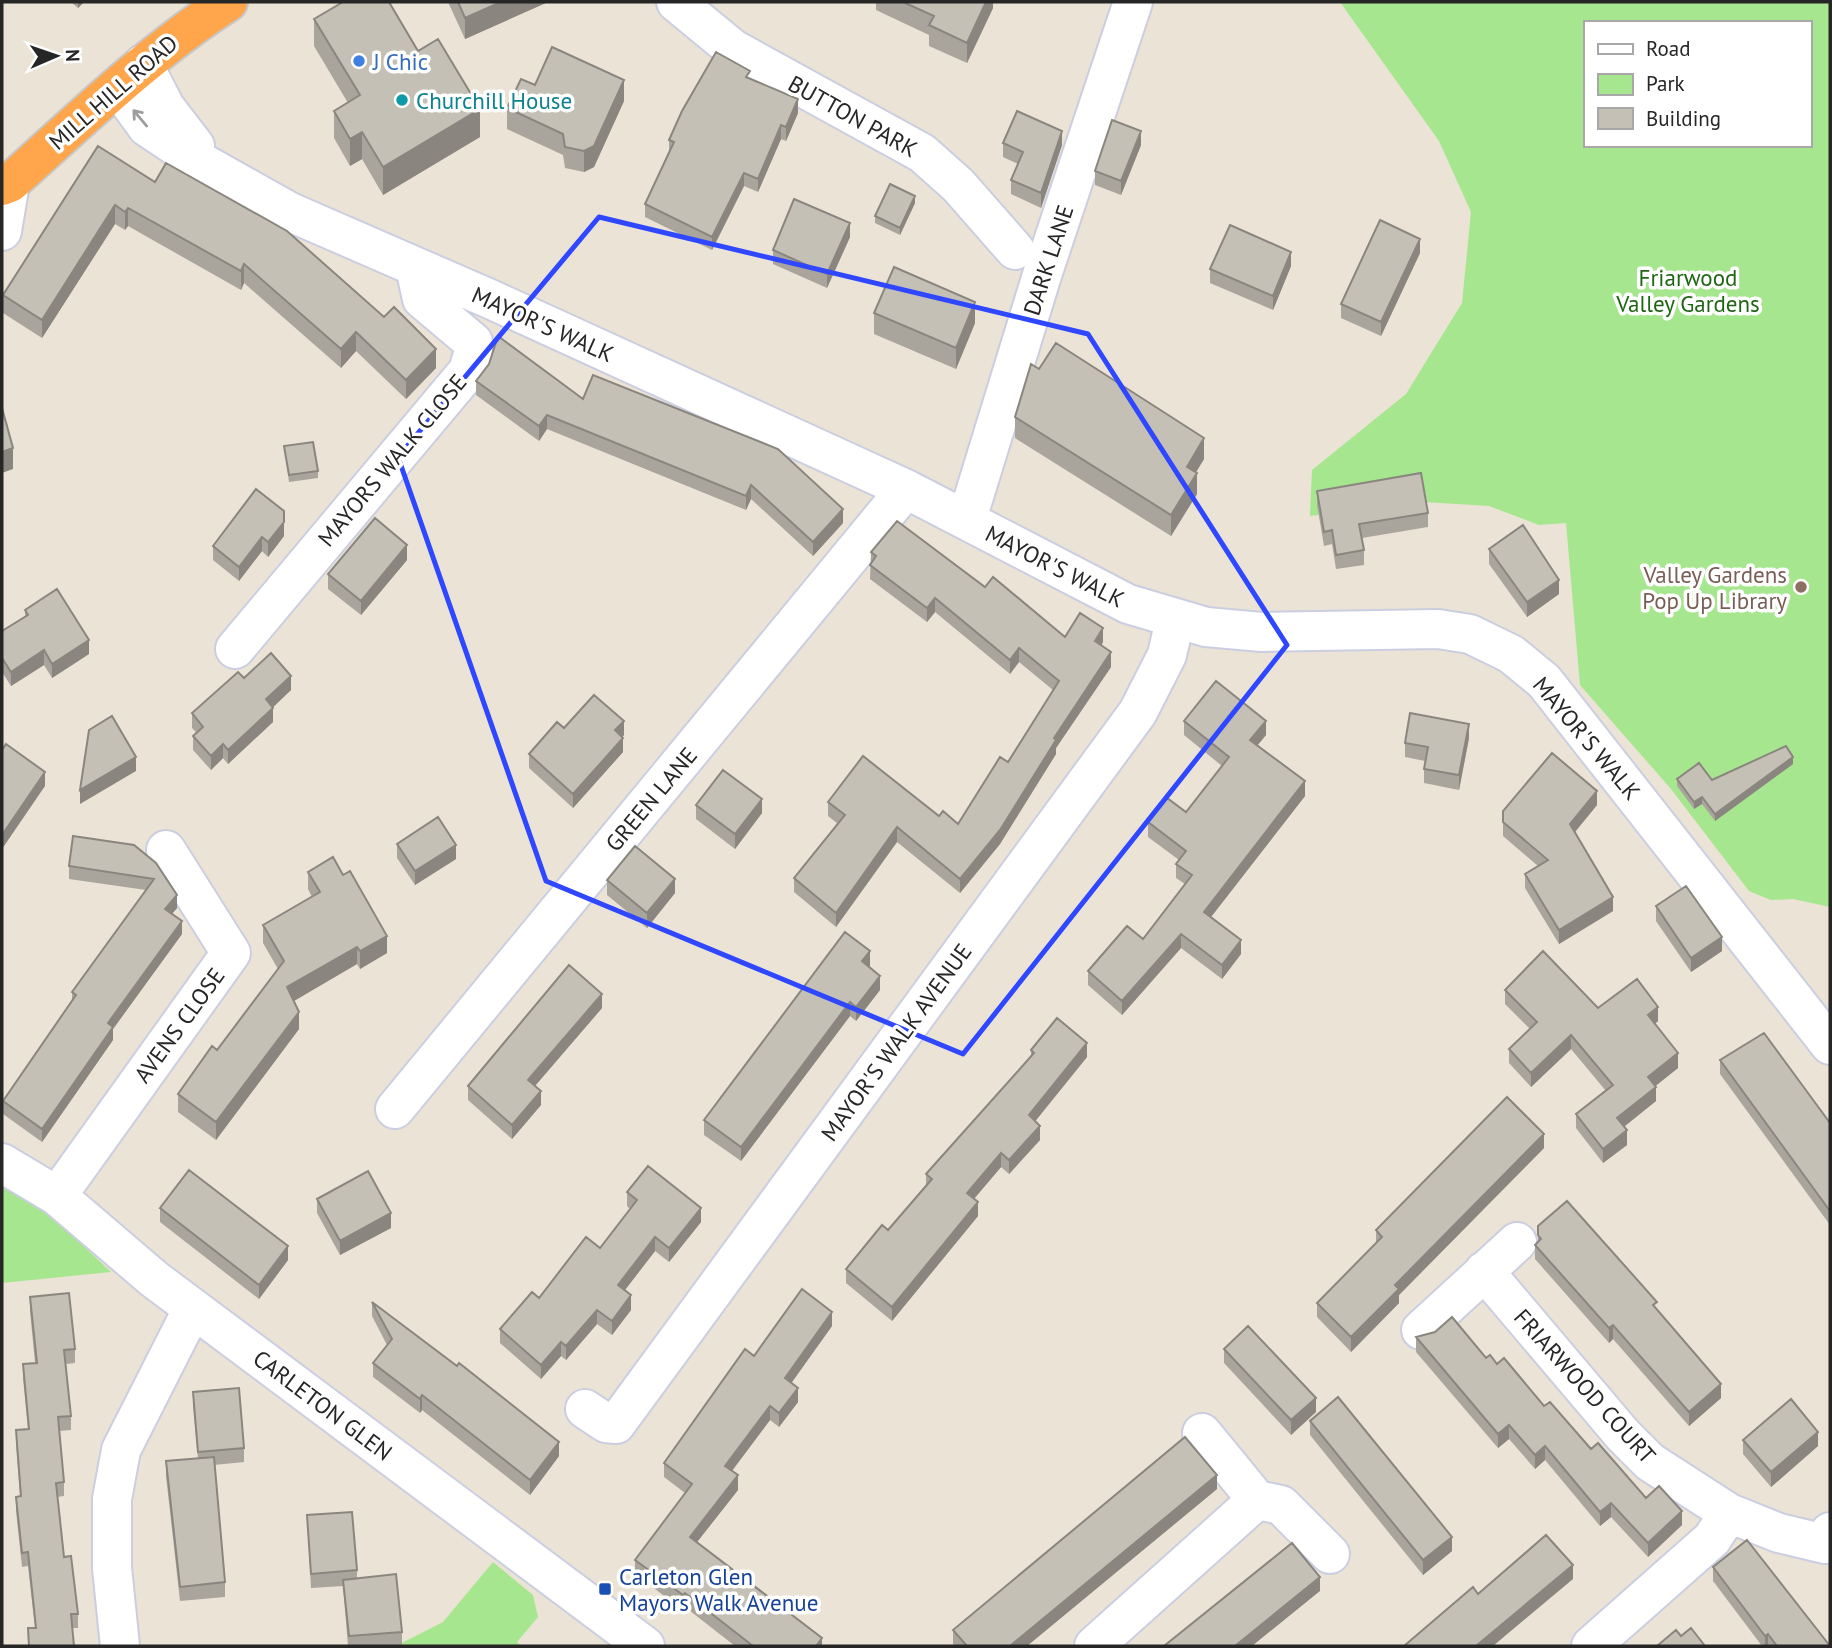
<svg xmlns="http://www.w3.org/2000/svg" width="1832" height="1648" font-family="'PT Sans',sans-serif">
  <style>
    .green { fill: #a6e68e; fill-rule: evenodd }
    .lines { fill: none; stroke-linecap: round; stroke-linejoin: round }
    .street-casing { stroke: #cbcee1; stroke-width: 42 }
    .secondary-casing { stroke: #cbcee1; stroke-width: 42 }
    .highway-casing { stroke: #c7c7c7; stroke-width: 42 }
    .street { stroke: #fff; stroke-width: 38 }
    .secondary { stroke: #fff; stroke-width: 38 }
    .highway { stroke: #ffa64d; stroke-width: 38 }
    .wall { fill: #a9a59d }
    .shaded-wall { fill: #8a867f }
    .building { fill: #c5c0b6; stroke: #8a867f; stroke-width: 2 }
    .oneway { stroke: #9d9d9d }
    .marked { fill: none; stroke: #2f47ff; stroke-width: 5; stroke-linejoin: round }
    .shop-dot { fill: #3f7fe0; stroke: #fff; stroke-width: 2.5 }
    .culture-dot { fill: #0f9aa8; stroke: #fff; stroke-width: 2.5 }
    .education-dot { fill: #8d6e63; stroke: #fff; stroke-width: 2.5 }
    .transit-dot { fill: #1a4fb4; stroke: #fff; stroke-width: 2.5 }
    .labels { text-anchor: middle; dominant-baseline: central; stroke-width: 7; stroke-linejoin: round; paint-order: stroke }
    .shop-label { font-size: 23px; fill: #366cbe; stroke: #fff; text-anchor: start }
    .street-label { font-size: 23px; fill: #262626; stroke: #fff }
    .culture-label { font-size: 23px; fill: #0d838f; stroke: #fff; text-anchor: start }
    .park-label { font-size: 23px; fill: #1f6614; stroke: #fff }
    .education-label { font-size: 23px; fill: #785e54; stroke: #fff; text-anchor: end }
    .transit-label { font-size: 23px; fill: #164399; stroke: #fff; text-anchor: start }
  </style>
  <rect width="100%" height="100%" fill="#ebe3d6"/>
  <path class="green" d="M1340,2H1830V907L1793,899L1771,900L1749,891L1671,789L1580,685L1566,523L1539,525L1489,506L1424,502L1310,516L1312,470L1406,394L1462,303L1471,212L1439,141ZM1585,23H1809V145H1585Z
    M2,1182L43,1208L111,1272L2,1283Z
    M493,1562L533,1595L538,1617L517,1642L521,1646H396L443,1622Z"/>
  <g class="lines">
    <defs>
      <path id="street" d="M676,2L733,49L922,153L958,185L1015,250
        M143,64L165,107L195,146
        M118,87L147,127L192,157L290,212L490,299L906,489L1128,604L1206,627L1262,632L1438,629L1470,634L1511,654L1544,681L1830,1045
        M967,519L1042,275L1133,2
        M235,649L468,371L473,354V342L422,299L415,267
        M395,1109L906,489
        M2,1163L57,1196L154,1279L645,1646
        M57,1196L231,953L166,850
        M1484,1271L1623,1435L1650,1462L1729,1513L1779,1533L1825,1544L1830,1532
        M1421,1330L1517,1242
        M585,1409L606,1423L616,1424L1138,712L1167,655L1175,620
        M1202,1433L1257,1500L1281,1505L1330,1554
        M120,1646L112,1568V1499L121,1450L193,1308
        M1094,1646L1257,1500
        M1591,1646L1712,1539L1729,1513"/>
      <path id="secondary" d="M2,231L10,183"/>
      <path id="highway" d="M2,186L10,183C80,120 149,53 228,2"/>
    </defs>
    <use href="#street" class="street-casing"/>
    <use href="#secondary" class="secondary-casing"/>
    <use href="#highway" class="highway-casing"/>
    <use href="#street" class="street"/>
    <use href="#secondary" class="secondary"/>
    <use href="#highway" class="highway"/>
  </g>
  <path class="wall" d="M71,2H84L78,8Z
    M448,2H548L465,39Z
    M876,2H993V8L967,63L929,46V35L876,10Z
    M314,19L418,51L480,137L383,195L362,159L350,166L334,138V111L348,103L314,46Z
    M750,78L798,113L786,141L781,139L758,192L744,186L712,250L645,217V204L669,153V140Z
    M535,85L624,101L594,167L584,172L565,168L563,155L507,129V108Z
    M1003,143L1062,145L1041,208L1011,194V180L1018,164L1003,157Z
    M1141,145L1121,195L1095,185V171Z
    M98,146L436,368L406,399L356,351L341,368L244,283L241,290L128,226L125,230L115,224L42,338L3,313V295Z
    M915,203L900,235L875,223V216Z
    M850,237L827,288L773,264V250Z
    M1420,253L1381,336L1341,318V304Z
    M1291,266L1273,310L1210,283V269Z
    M874,313L975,323L956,369L874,334Z
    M476,381L583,399L843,523L813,556L751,499L746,510L547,429L539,441L476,395Z
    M1015,417L1204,459L1196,472L1197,494L1171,536L1015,438Z
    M284,446L318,471V478L289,482Z
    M256,489L284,536L268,557L262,551L239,581L213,560V546Z
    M1317,491L1428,513V527L1362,538L1364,550V565L1336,569L1332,544L1324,546L1317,505Z
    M1489,549L1559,594L1527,617L1489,564Z
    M871,552L985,587L1065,637L1103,642L1101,646L1111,667L1056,748V754L1000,844L960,893L897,842L836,927L794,892V878L838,824L828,816V802L939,816L958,824L1008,762L1053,690L1019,662L1010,674L935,612L927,622L870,579Z
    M407,560L361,615L328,589V574Z
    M25,610L89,654L52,678L44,665L11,686L2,672V631L25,616Z
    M244,678L291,690L273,707V722L228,764L223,758L211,770L193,750V736L197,733L192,728V713Z
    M1184,721L1266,735L1257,746L1305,796L1211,917L1241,954L1222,979L1181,948L1122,1015L1088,985V971L1143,939L1185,884L1176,878V864L1179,860L1148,837V822L1186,812L1222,766L1184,735Z
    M564,728L624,735L622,737L623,752L573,808L529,768V754Z
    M1469,738L1459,790L1424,783V769L1425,761L1405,757V743Z
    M1793,764L1715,821L1702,804L1694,809L1677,786V779L1712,780Z
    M696,805L762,813L735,849L696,819Z
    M1597,805L1575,832L1613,911L1559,944L1525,888V874L1538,866L1503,836V811Z
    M397,844L456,859L415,885L397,858Z
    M134,845L177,908L172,914L182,934L113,1029V1040L42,1142L3,1114V1101L72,1002V992L146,890L69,879V866Z
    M308,872L387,953L360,969L357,964L294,1001L299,1029L216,1140L178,1112V1094L217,1050L278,969L263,943V925L312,897L308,889Z
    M607,880L675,893L647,928L607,895Z
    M1656,906L1722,951L1691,972L1656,921Z
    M870,966L869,967L880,990L856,1021L850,1016L741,1161L704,1135V1120Z
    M1505,990L1658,1021L1655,1024L1678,1068L1655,1086L1656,1101L1624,1127L1627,1145L1603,1163L1576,1128V1114L1606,1091L1571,1049L1531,1087L1509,1063V1049L1530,1029L1505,1004Z
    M602,1008L535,1086L541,1105L512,1139L468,1100V1086Z
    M1031,1050L1087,1057L1035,1121L1040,1140L1009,1174L1001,1167L974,1199L978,1216L892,1321L846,1283V1269L888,1230L926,1185V1174L1031,1056Z
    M1720,1060L1830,1123V1225L1720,1074Z
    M1544,1148L1399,1295V1303L1351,1352L1317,1317V1303L1376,1244V1230Z
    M627,1192L701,1222L669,1262L655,1251L625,1290L631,1310L612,1335L597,1324L566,1360L561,1356L541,1379L500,1343V1329L600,1248L630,1209L627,1206Z
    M317,1199L391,1228L340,1255L317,1213Z
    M160,1208L288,1260L259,1299L160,1222Z
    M1538,1226L1657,1309L1721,1398L1689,1426L1613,1339L1609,1343L1535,1259V1245L1538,1242Z
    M30,1297L75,1349V1363L66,1364L71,1416V1430L59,1431L64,1482V1496L57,1497L64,1557L78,1614V1628H72L74,1646H28V1628H35L28,1566L22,1567L16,1511V1497L20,1496L16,1444V1430L28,1429L23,1378V1364L35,1363L30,1311Z
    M372,1302L559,1456L530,1495L422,1410L420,1413L373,1377V1363L387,1345L372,1316Z
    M832,1326L791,1383L798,1402L779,1427L770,1420L732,1471L738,1490L697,1542L822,1646H735L685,1607L683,1610L635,1574V1560L685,1493L664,1477V1463L754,1356Z
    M1416,1337L1486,1358L1497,1364L1646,1498L1682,1525L1648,1557L1611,1517L1600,1526L1545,1460L1535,1469L1509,1439L1498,1448L1416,1352Z
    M1224,1349L1316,1412L1291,1435L1224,1363Z
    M193,1392L244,1448V1462L214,1465L225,1582V1597L180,1601L166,1476V1461L198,1459L193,1406Z
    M1310,1421L1452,1551L1423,1575L1310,1435Z
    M1743,1440L1818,1446L1771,1487L1743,1454Z
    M1217,1489L1027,1646H955L953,1644V1630Z
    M307,1515L357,1570V1579L402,1632V1646H348L343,1586L311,1588Z
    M1713,1567L1830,1646H1762L1713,1581Z"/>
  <path class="shaded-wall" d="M78,2H84L78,8Z
    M501,2H548L465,39V18Z
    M986,2H993V8L967,63V43Z
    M624,80V101L594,167L584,172V151Z
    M798,99V113L786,141V127Z
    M480,109V137L383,195V167Z
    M781,125V139L758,192V179Z
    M1062,131V145L1041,208V193Z
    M1141,131V145L1121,195V181Z
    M362,132V159L350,166V139Z
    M744,173V186L712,250V237Z
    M915,196V203L900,235V228Z
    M115,205V224L42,338V320Z
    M128,208V226L125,230V212Z
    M850,223V237L827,288V274Z
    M1420,239V253L1381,336V322Z
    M1291,252V266L1273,310V296Z
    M244,264V283L241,290V271Z
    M975,302V323L956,369V348Z
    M356,332V351L341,368V349Z
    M436,349V368L406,399V380Z
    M547,415V429L539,441V426Z
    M1204,438V459L1187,487V467Z
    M13,448V469L2,473V452Z
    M1197,473V494L1171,536V515Z
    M751,485V499L746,510V496Z
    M843,509V523L813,556V542Z
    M284,522V536L268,557V542Z
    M262,537V551L239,581V567Z
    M407,545V560L361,615V601Z
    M1559,580V594L1527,617V602Z
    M935,598V612L927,622V608Z
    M1103,628V642L1095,656V641Z
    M89,640V654L52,678V664Z
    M1019,648V662L1010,674V660Z
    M44,650V665L11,686V672Z
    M1111,652V667L1056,748V754L1000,844L960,893V879Z
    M291,676V690L266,714V699Z
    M273,708V722L228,764V750Z
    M624,721V735L615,745V730Z
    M1266,721V735L1250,754V740Z
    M1469,724V738L1459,790V775Z
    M623,738V752L573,808V794Z
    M223,744V758L211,770V756Z
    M136,757V771L80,804V790Z
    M1793,757V764L1715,821V814Z
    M45,772V786L2,849V835Z
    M1305,781V796L1204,926V912Z
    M1597,791V805L1570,838V824Z
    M1702,797V804L1694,809V802Z
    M762,799V813L735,849V834Z
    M897,827V842L836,927V913Z
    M456,845V859L415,885V871Z
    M675,879V893L647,928V913Z
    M177,895V908L165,922V909Z
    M1613,897V911L1559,944V930Z
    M182,921V934L113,1029V1040L42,1142V1129L108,1023Z
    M1181,934V948L1122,1015V1001Z
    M387,936V953L360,969V951Z
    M1722,937V951L1691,972V958Z
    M1241,940V954L1222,979V965Z
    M357,947V964L287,1005V987Z
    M870,951V966L862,975V961Z
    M880,976V990L856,1021V1007Z
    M602,994V1008L528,1094V1080Z
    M850,1002V1016L741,1161V1147Z
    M1658,1007V1021L1648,1029V1015Z
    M299,1012V1029L216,1140V1122Z
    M1571,1035V1049L1531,1087V1073Z
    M1087,1043V1057L1029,1129V1115Z
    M1678,1053V1068L1648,1092V1077Z
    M1656,1087V1101L1617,1132V1118Z
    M541,1091V1105L512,1139V1125Z
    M1040,1126V1140L1009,1174V1160Z
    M1627,1130V1145L1603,1163V1149Z
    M1544,1134V1148L1399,1295V1303L1351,1352V1337L1395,1285Z
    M1001,1153V1167L967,1207V1193Z
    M978,1202V1216L892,1321V1307Z
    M701,1208V1222L669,1262V1248Z
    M391,1213V1228L340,1255V1241Z
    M655,1237V1251L618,1299V1285Z
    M288,1246V1260L259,1299V1285Z
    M631,1295V1310L612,1335V1321Z
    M597,1310V1324L566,1360V1346Z
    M832,1312V1326L785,1392V1378Z
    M1613,1325V1339L1609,1343V1328Z
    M561,1342V1356L541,1379V1365Z
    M1721,1384V1398L1689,1426V1412Z
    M798,1388V1402L779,1427V1413Z
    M422,1395V1410L420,1413V1399Z
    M1316,1398V1412L1291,1435V1420Z
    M770,1406V1420L725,1480V1466Z
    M1509,1425V1439L1498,1448V1434Z
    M1818,1432V1446L1771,1487V1472Z
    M559,1442V1456L530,1495V1480Z
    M1545,1446V1460L1535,1469V1455Z
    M738,1475V1490L690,1551V1537Z
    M1217,1475V1489L1027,1646H1010Z
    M1611,1503V1517L1600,1526V1512Z
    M1682,1511V1525L1648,1557V1543Z
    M1452,1537V1551L1423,1575V1560Z
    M1573,1565V1579L1493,1646H1476Z
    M1320,1577V1591L1252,1646H1235Z
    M685,1593V1607L683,1610V1595Z
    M1768,1634V1646H1765V1636Z
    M822,1638V1646H816Z"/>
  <path class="building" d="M343,2H389L418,51L438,39L480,109L383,167L362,132L350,139L334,111L360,95L314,19Z
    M458,2H501L465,18Z
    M903,2H986L967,43L929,25L934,16Z
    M552,47L624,80L594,146L584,151L565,147L563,134L507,108L521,79L535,85Z
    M716,52L750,71L746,77L798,99L786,127L781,125L758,179L744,173L712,237L645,204L674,142L669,140L682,111Z
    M1017,111L1062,131L1041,193L1011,180L1023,152L1003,143Z
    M1112,120L1141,131L1121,181L1095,171Z
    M98,146L155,182L166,163L287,231L384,317L394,307L436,349L406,380L356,332L341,349L244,264L241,271L128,208L125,212L115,205L42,320L3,295Z
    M890,184L915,196L900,228L875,216Z
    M794,199L850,223L827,274L773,250Z
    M1380,220L1420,239L1381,322L1341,304Z
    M1230,225L1291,252L1273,296L1210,269Z
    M894,267L975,302L956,348L874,313Z
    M498,336L583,399L593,375L778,449L843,509L813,542L751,485L746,496L547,415L539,426L476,381L489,364Z
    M1056,343L1204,438L1187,467L1197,473L1171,515L1015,417L1031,364L1039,369Z
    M2,408L13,448L2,452Z
    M313,442L318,471L289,475L284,446Z
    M1421,473L1428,513L1359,524L1364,550L1336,555L1332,530L1324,532L1317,491Z
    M256,489L284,511V522L268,542L262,537L239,567L213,546Z
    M375,518L407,545L361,601L328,574Z
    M897,521L985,587L993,577L1065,637L1080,613L1103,628L1095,641L1111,652L1054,738L1056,740L1000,830L960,879L897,827L836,913L794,878L845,815L828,802L863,756L939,816L943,811L958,824L1000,757L1008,762L1059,681L1019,648L1010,660L935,598L927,608L870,565L876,556L871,552Z
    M1523,525L1559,580L1527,602L1489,549Z
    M57,589L89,640L52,664L44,650L11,672L2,658V631L28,615L25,610Z
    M271,653L291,676L266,699L273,708L228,750L223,744L211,756L193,736L203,727L192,713L238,672L244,678Z
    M1216,681L1266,721L1250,740L1305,781L1204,912L1241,940L1222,965L1181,934L1122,1001L1088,971L1127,926L1143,939L1192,875L1176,864L1186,851L1148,822L1167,798L1186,812L1229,757L1184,721Z
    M594,695L624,721L615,730L623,738L573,794L529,754L557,722L564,728Z
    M1410,713L1469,724L1459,775L1424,769L1428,747L1405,743Z
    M112,716L136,757L80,790L89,730Z
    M6,744L45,772L2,835V750Z
    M1786,746L1793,757L1715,814L1702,797L1694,802L1677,779L1699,763L1712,780Z
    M1552,753L1597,791L1570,824L1613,897L1559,930L1525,874L1548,860L1503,822V811Z
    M723,770L762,799L735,834L696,805Z
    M438,817L456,845L415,871L397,844Z
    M73,836L134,845L156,863L177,895L165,909L182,921L108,1023L113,1027L42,1129L3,1101L76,995L72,992L154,879L69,866Z
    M635,846L675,879L647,913L607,880Z
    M333,857L343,875L350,871L387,936L360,951L357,947L287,987L299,1012L216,1122L178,1094L212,1046L217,1050L284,961L263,925L320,892L308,872Z
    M1686,886L1722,937L1691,958L1656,906Z
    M845,932L870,951L862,961L880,976L856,1007L850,1002L741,1147L704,1120Z
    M1543,951L1598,1008L1637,979L1658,1007L1648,1015L1678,1053L1648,1077L1656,1087L1617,1118L1627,1130L1603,1149L1576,1114L1613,1085L1571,1035L1531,1073L1509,1049L1537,1022L1505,990Z
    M569,965L602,994L528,1080L541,1091L512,1125L468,1086Z
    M1057,1018L1087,1043L1029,1115L1040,1126L1009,1160L1001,1153L967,1193L978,1202L892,1307L846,1269L882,1225L888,1230L932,1179L926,1174L1034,1053L1031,1050Z
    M1764,1033L1830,1123V1211L1720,1060Z
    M1507,1097L1544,1134L1395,1285L1399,1289L1351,1337L1317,1303L1382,1237L1376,1230Z
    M648,1166L701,1208L669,1248L655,1237L618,1285L631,1295L612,1321L597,1310L566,1346L561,1342L541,1365L500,1329L532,1292L539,1298L586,1237L600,1248L637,1200L627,1192Z
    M189,1170L288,1246L259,1285L160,1208Z
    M368,1171L391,1213L340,1241L317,1199Z
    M1567,1201L1657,1302L1653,1305L1721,1384L1689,1412L1613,1325L1609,1328L1535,1245L1541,1239L1538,1235V1226Z
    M802,1289L832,1312L785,1378L798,1388L779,1413L770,1406L725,1466L738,1475L690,1537L822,1638L816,1646H753L685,1593L683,1595L635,1560L692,1484L664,1463L745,1349L754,1356Z
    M69,1293L75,1349L64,1350L71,1416L58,1417L64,1482L56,1483L64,1557L71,1556L78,1614H71L74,1646H29L28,1628H36L28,1552L22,1553L16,1497L21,1496L16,1430L29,1429L23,1364L37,1363L30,1297Z
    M372,1302L457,1366L459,1363L559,1442L530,1480L422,1395L420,1399L373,1363L392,1339Z
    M1452,1317L1486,1358L1490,1355L1497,1364L1504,1358L1544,1406L1550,1402L1591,1449L1598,1443L1646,1498L1659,1486L1682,1511L1648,1543L1611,1503L1600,1512L1545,1446L1535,1455L1509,1425L1498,1434L1416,1337L1435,1332Z
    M1248,1326L1316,1398L1291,1420L1224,1349Z
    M239,1388L244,1448L198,1452L193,1392Z
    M1338,1397L1452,1537L1423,1560L1310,1421Z
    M1791,1399L1818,1432L1771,1472L1743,1440Z
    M1185,1437L1217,1475L1010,1646H967L953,1630Z
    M214,1457L225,1582L180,1587L166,1461Z
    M352,1512L357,1570L311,1574L307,1515Z
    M1546,1535L1573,1565L1476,1646H1404L1473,1587L1478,1594Z
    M1747,1540L1830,1646H1777L1768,1634L1765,1636L1713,1567Z
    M1292,1543L1320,1577L1235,1646H1164Z
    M396,1574L402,1632L349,1636L343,1580Z
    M1691,1628L1705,1646H1657L1676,1630L1681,1636Z"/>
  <defs><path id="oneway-shaft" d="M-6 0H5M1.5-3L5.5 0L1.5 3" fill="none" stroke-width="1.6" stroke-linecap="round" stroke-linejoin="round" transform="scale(1.75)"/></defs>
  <use class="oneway" href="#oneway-shaft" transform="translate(140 118) rotate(-130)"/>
  <path class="marked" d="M599,217L1088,334L1287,645L963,1054L546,881L398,457Z"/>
  <circle class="shop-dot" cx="359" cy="61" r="7"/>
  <circle class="culture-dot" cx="402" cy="100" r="7"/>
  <circle class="education-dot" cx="1801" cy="587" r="7"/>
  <rect class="transit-dot" x="598" y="1582" width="14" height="14" rx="3.5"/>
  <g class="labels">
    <g class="shop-label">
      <text x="373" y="61">J Chic</text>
    </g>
    <g class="street-label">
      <text transform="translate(113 92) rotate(-41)">MILL HILL ROAD</text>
      <text transform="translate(853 116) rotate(29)">BUTTON PARK</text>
      <text transform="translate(1048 260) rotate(-72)">DARK LANE</text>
      <text transform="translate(543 324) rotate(24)">MAYOR'S WALK</text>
      <text transform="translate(392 460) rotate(-50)">MAYORS WALK CLOSE</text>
      <text transform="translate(1055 566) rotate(27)">MAYOR'S WALK</text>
      <text transform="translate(1587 738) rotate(50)">MAYOR'S WALK</text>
      <text transform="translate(651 799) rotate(-50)">GREEN LANE</text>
      <text transform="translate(179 1025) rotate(-54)">AVENS CLOSE</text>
      <text transform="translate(896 1042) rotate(-54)">MAYOR'S WALK AVENUE</text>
      <text transform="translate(1585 1386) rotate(48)">FRIARWOOD COURT</text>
      <text transform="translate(323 1405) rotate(37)">CARLETON GLEN</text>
    </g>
    <g class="culture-label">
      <text x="416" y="100">Churchill House</text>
    </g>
    <g class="park-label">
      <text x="1688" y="277">Friarwood<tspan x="1688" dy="26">Valley Gardens</tspan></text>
    </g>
    <g class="education-label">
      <text x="1787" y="574">Valley Gardens<tspan x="1787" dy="26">Pop Up Library</tspan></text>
    </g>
    <g class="transit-label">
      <text x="619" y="1576">Carleton Glen<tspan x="619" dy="26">Mayors Walk Avenue</tspan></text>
    </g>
  </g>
  <rect width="1832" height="1648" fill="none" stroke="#262626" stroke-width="7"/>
  <rect x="1584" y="21" width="228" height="126" fill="#ffffff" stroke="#a8a8a8" stroke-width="2"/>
  <rect x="1598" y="44" width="35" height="10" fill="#ffffff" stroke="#a8a8a8" stroke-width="2"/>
  <text x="1646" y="56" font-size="21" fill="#262626">Road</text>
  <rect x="1598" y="74" width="35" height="21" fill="#a6e68e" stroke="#a8a8a8" stroke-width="2"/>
  <text x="1646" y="91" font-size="21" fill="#262626">Park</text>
  <rect x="1598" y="108" width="35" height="21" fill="#c5c0b6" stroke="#a8a8a8" stroke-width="2"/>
  <text x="1646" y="126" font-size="21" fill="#262626">Building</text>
  <g transform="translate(56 56) rotate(88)" stroke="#ffffff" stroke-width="5" paint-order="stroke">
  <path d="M0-5L12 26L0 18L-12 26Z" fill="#262626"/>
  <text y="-10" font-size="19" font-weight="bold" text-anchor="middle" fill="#262626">N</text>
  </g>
</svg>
